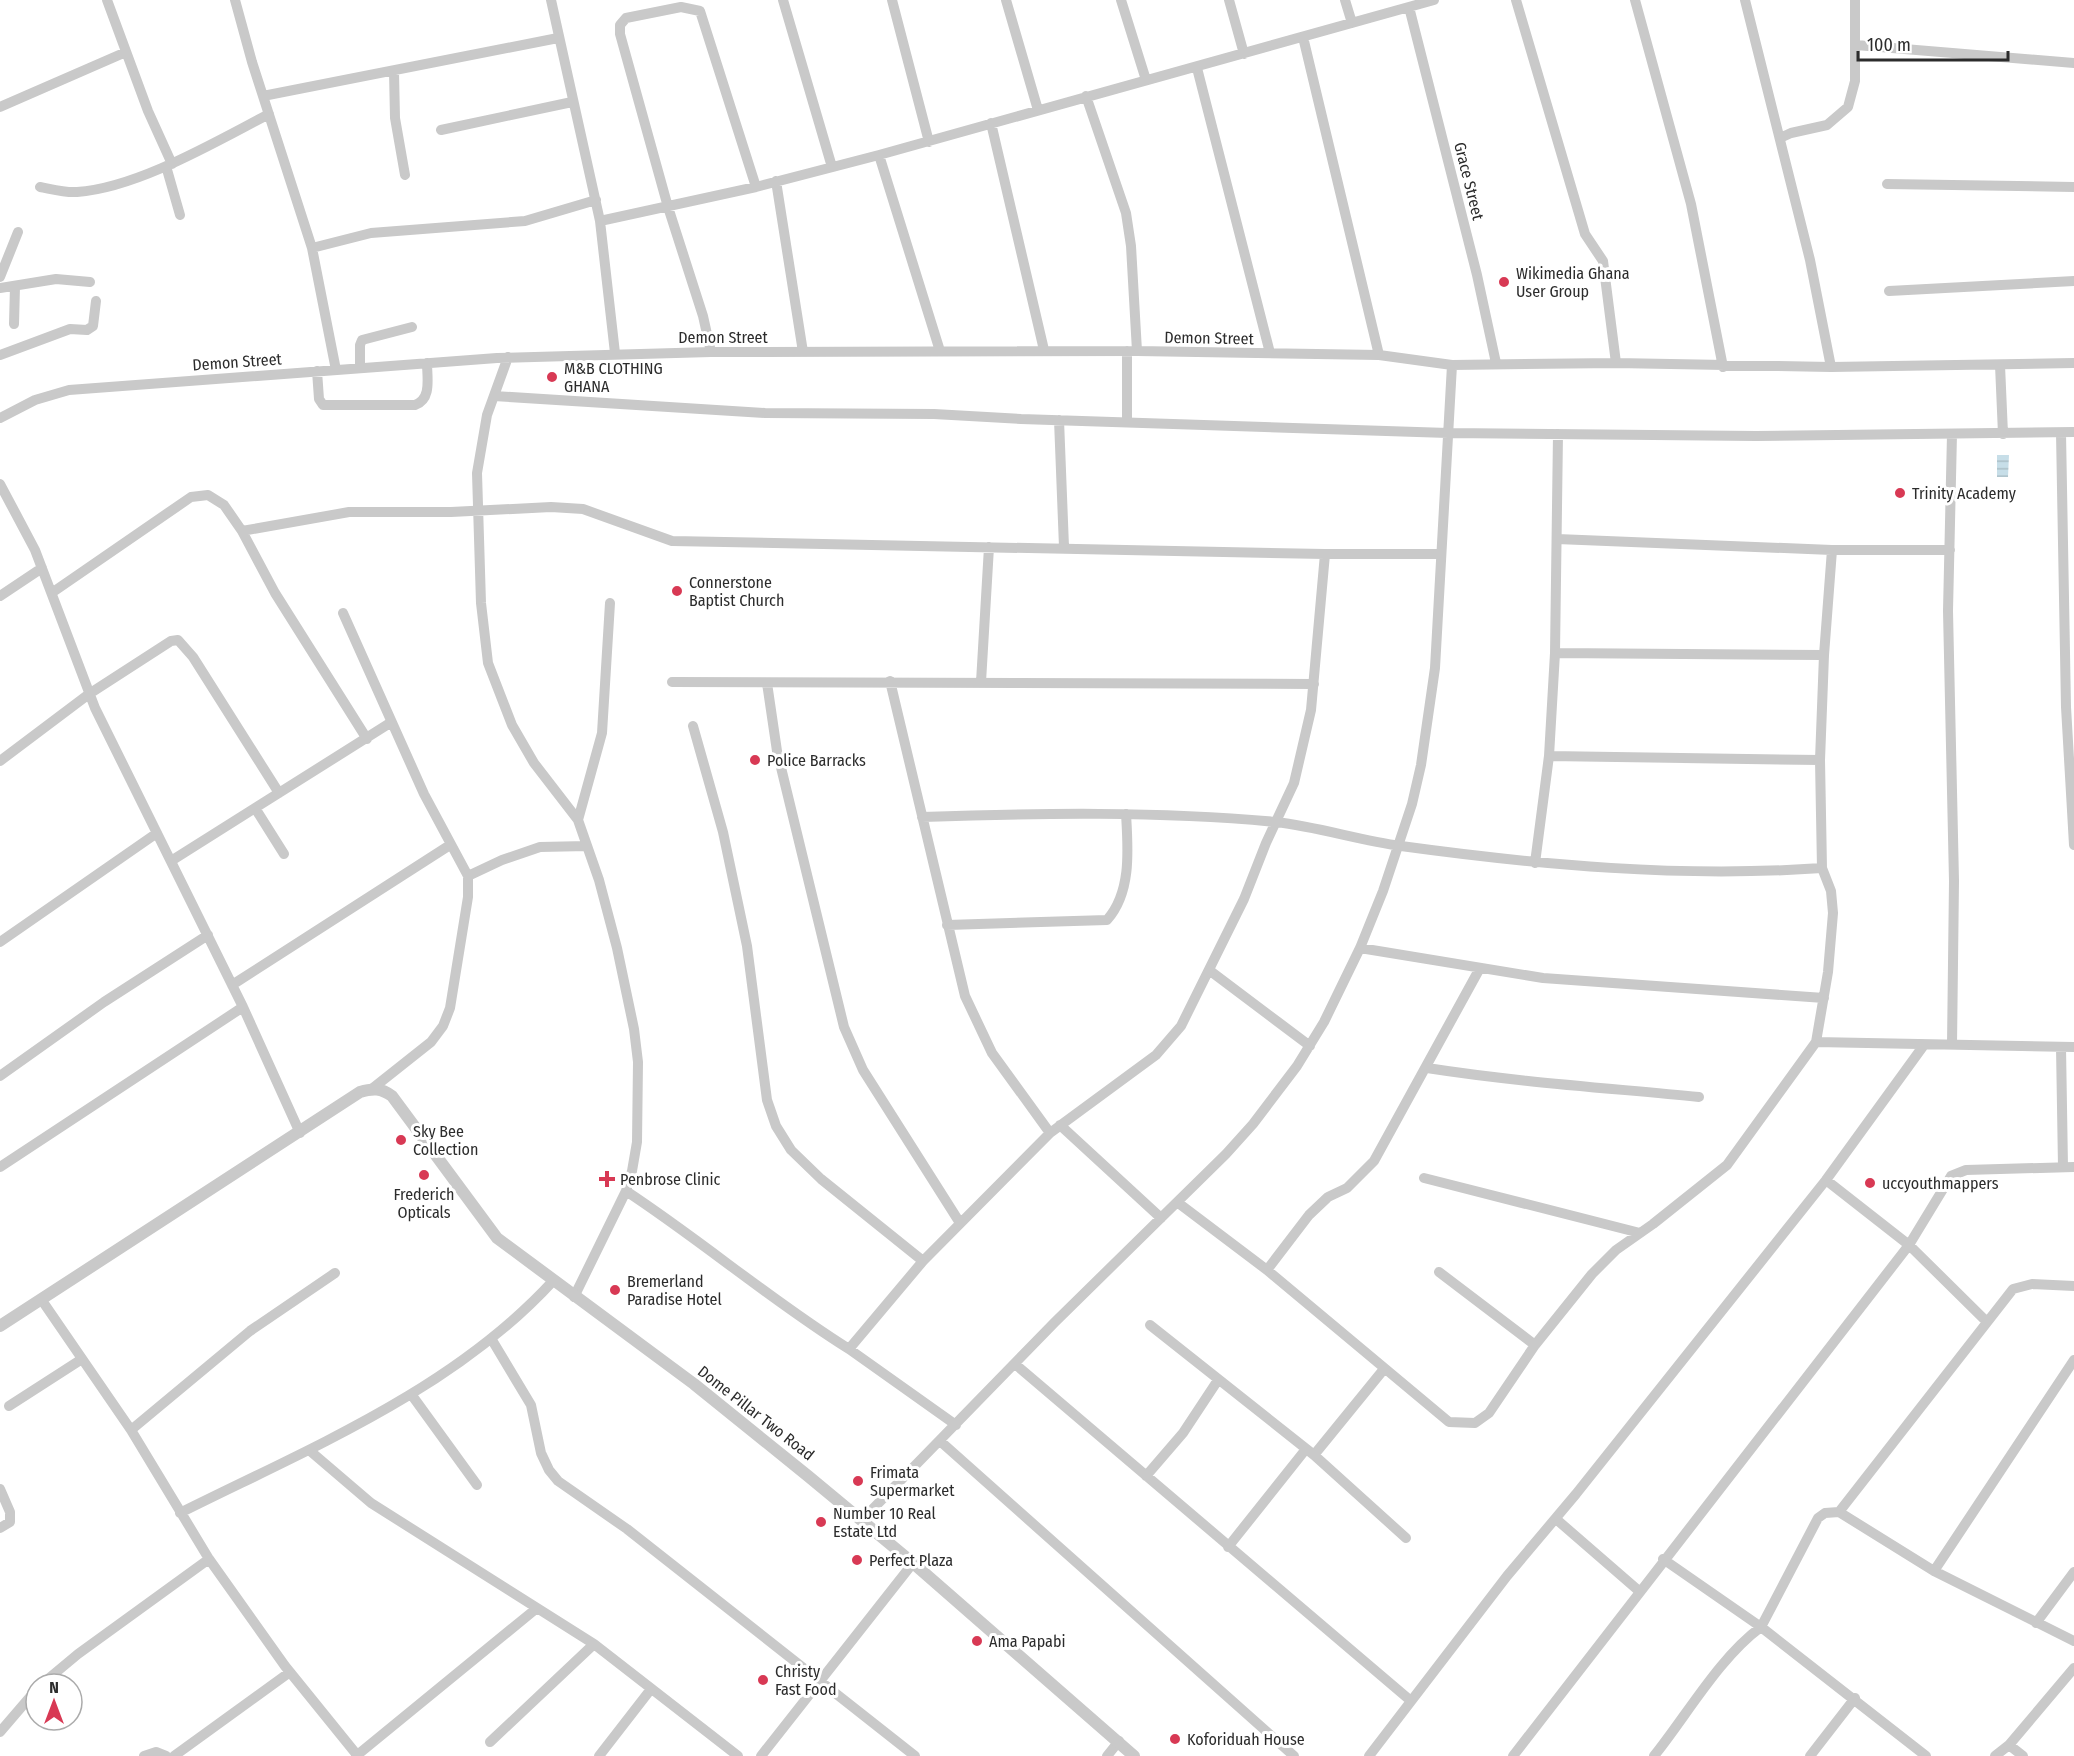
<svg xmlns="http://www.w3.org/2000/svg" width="2074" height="1756" font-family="'Fira Sans Condensed',sans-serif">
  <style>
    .water { fill: url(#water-rules) }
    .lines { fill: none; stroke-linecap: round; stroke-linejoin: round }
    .minor { stroke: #c9c9c9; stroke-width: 10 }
    .tertiary { stroke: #c9c9c9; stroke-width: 12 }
    .poi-dot { fill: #d83954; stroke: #fff; stroke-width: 2 }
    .labels { text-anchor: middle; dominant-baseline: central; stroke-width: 6; stroke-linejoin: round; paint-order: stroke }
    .street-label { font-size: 16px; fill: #2c2c2c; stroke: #fff }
    .poi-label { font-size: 16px; fill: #2c2c2c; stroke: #fff; text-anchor: start }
  </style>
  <defs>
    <pattern id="water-rules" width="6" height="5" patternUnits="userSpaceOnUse" patternTransform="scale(1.5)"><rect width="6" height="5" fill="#c7dee8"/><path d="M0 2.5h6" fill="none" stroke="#abbfc7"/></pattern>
  </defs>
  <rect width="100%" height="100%" fill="#fff"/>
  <path class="water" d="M1997,455H2009L2008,477H1997Z"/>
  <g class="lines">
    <path class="minor" d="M107,0L148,111L172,164
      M235,0L252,62L312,248L336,370
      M551,0L600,221L615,353
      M783,0L832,167
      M892,0L929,142
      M1006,0L1038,110
      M1121,0L1146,80
      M1229,0L1244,54
      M1345,0L1352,23
      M1516,0L1585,234L1603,261L1616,363
      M1635,0L1691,204L1723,367
      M1745,0L1810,260L1831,367
      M1409,7L1477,275L1496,363
      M1303,37L1379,355
      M1856,45L2074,63
      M1197,68L1270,353
      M394,72L395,118L405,175
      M263,96L558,38
      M1086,96L1126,213L1131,246L1137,351
      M0,107L126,52
      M991,123L1044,350
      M441,130L572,102
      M1780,138L1791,133L1827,125L1848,107L1855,81V0
      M879,155L940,351
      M166,166L180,215
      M776,181L803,352
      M1887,184L2074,187
      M40,187C51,189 65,193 77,192C137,188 215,142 269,114
      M600,221L756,187L879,155L1434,0
      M312,248L371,233L525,221L596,200
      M0,277L18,232
      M0,288L56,279L90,282
      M1889,291L2074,281
      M14,324L15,286
      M1127,351V422
      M711,352L703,316L668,207L620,34V25L626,18L681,7L700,11L756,187
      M0,355L70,329L87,330L93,326L96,301
      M508,357L487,415L477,473L481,603L488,663L512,725L534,763L578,820L599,880L617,948L634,1029L638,1062L637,1142L632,1171L626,1191L574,1297
      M2000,365L2003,434
      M360,368V345L362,340L412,327
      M317,371L319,399L323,405H415C432,399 427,378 427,363
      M494,396L765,413L934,414L1021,419L1448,433L1756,436L2074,432
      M0,418L35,400L69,390L497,358L711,352L1137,351L1379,355L1452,365L1616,363L1831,367L2074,363
      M1059,420L1064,547
      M2061,433L2066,707L2074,845
      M0,484L35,550L95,708L243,1007L300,1133
      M242,531L349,512H451L551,507L583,509L672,541L1325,554H1440
      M1557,539L1832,550H1950
      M53,592L191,497L208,495L224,505L242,531L275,593L367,739
      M0,596L42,568
      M343,613L424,794L468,876V897L450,1008L443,1026L431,1042L373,1088
      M1555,653L1824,655
      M890,681L965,996L992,1053L1050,1133
      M672,682L1314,684
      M981,682L989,547
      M767,683L777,751L844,1027L863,1070L960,1223
      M693,726L723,832L747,946L767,1100L776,1126L791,1150L821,1179L923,1261
      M1549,756L1820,760
      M0,761L89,694L171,641L178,640L193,657L279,793
      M255,808L284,854
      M922,817C1040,813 1158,811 1276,822C1318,827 1359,840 1401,846C1540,865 1681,878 1822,868
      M578,820L602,733L610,603
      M171,861L390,723
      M1535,863L1549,756L1555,653L1558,434
      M468,876L502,860L540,847L587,846
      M947,925L1107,920C1132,892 1128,848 1126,814
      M0,942L157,833
      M1360,948L1543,978L1824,998
      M1209,970L1310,1046
      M232,985L450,845
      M1816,1042L2074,1047
      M1952,1045L1954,881L1948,611L1952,434
      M2061,1047L2063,1167
      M1427,1068C1517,1082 1608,1088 1699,1097
      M0,1076L104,1002L208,935
      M1060,1125L1161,1218
      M0,1167L243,1007
      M1424,1178L1640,1233
      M1826,1180L1909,1245L1987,1322
      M626,1191C702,1241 772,1301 849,1349L923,1261L1050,1133L1156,1055L1181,1026L1244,899L1266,843L1294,783L1311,710L1325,554
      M1177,1202L1267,1270L1449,1422L1475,1423L1489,1413L1535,1345L1592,1274L1616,1250L1653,1224L1727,1165L1816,1042L1828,972L1833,913L1831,891L1822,868L1820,760L1824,655L1832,550
      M1267,1270L1309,1215L1328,1197L1347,1188L1374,1161L1480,968
      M1439,1272L1535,1345
      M41,1299L131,1430L209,1559L285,1666L357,1755
      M1150,1325L1314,1455L1406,1538
      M492,1340L531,1405L541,1453L549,1470L558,1481L627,1529L915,1756
      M849,1349L956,1425
      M1015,1364L1411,1701
      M411,1394L477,1485
      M9,1406L82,1359
      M131,1430L250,1331L335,1273
      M940,1441L1294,1756
      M309,1450L371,1503L594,1644L738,1756
      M1314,1455L1384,1369
      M1146,1476L1183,1433L1218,1380
      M0,1489L10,1512V1522L0,1528
      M1839,1512L1934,1571L2074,1641
      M180,1513C310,1448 453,1390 553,1281
      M1556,1519L1639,1591
      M862,1520L1055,1322L1226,1154L1253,1124L1297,1066L1324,1022L1360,948L1383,891L1412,804L1421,765L1435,668L1452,365
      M1228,1547L1306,1449
      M1663,1559L1761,1627L1926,1756
      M1934,1571L2074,1360
      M2036,1623L2074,1572
      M42,1684L78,1654L209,1559
      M0,1732L36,1690
      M490,1742L594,1644
      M2009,1745L2023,1756
      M144,1756L156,1752L166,1756
      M174,1756L290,1672
      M356,1756L537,1608
      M599,1756L651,1689
      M761,1756L913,1563
      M1107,1756L1119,1741
      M1369,1756L1507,1576L1576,1494L1826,1180L1924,1045
      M1513,1756L1909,1245L1951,1176L1966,1170L2074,1167
      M1654,1756C1687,1715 1719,1658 1761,1627L1818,1518L1825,1513L1839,1512L2013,1289L2032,1284L2074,1286
      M1810,1756L1855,1698
      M1995,1756L2009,1745L2074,1668"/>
    <path class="tertiary" d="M0,1326L360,1092C373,1088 381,1088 392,1096L497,1238L694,1384L808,1476L913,1563L1134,1756"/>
  </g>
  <g class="poi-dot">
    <circle cx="1504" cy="282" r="6"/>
    <circle cx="552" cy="377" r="6"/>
    <circle cx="1900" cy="493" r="6"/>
    <circle cx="677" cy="591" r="6"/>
    <circle cx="755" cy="760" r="6"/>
    <circle cx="401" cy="1140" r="6"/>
    <circle cx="424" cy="1175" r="6"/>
    <path d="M604 1170h6v6h6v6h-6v6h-6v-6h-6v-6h6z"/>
    <circle cx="1870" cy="1183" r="6"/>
    <circle cx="615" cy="1290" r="6"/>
    <circle cx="858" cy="1481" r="6"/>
    <circle cx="821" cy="1522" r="6"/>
    <circle cx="857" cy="1560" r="6"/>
    <circle cx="977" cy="1641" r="6"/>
    <circle cx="763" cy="1680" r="6"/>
    <circle cx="1175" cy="1739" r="6"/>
  </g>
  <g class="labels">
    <g class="street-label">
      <text transform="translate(1469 181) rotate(76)">Grace Street</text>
      <text x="723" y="337">Demon Street</text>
      <text transform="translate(1209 338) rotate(1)">Demon Street</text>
      <text transform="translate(237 362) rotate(-4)">Demon Street</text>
      <text transform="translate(756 1413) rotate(38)">Dome Pillar Two Road</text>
    </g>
    <g class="poi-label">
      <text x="1516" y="273">Wikimedia Ghana<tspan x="1516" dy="18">User Group</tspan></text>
      <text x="564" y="368">M&amp;B CLOTHING<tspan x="564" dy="18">GHANA</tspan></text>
      <text x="1912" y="493">Trinity Academy</text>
      <text x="689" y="582">Connerstone<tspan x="689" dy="18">Baptist Church</tspan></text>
      <text x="767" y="760">Police Barracks</text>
      <text x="413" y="1131">Sky Bee<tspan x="413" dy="18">Collection</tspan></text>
      <text x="620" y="1179">Penbrose Clinic</text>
      <text x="1882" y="1183">uccyouthmappers</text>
      <text x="424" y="1194" text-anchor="middle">Frederich<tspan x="424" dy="18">Opticals</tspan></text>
      <text x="627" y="1281">Bremerland<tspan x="627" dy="18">Paradise Hotel</tspan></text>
      <text x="870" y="1472">Frimata<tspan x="870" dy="18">Supermarket</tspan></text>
      <text x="833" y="1513">Number 10 Real<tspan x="833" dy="18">Estate Ltd</tspan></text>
      <text x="869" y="1560">Perfect Plaza</text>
      <text x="989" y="1641">Ama Papabi</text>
      <text x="775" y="1671">Christy<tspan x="775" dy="18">Fast Food</tspan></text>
      <text x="1187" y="1739">Koforiduah House</text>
    </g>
  </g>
  <g transform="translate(54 1702)"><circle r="28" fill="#ffffff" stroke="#ababab" stroke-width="1.5"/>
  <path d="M0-4.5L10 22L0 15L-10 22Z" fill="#d83954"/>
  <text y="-9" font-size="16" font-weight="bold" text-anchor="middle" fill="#2c2c2c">N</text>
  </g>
  <path d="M1858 51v9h150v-9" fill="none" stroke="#2c2c2c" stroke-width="3"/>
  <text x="1867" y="51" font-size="18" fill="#2c2c2c" stroke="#ffffff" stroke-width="4.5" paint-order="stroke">100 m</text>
</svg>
